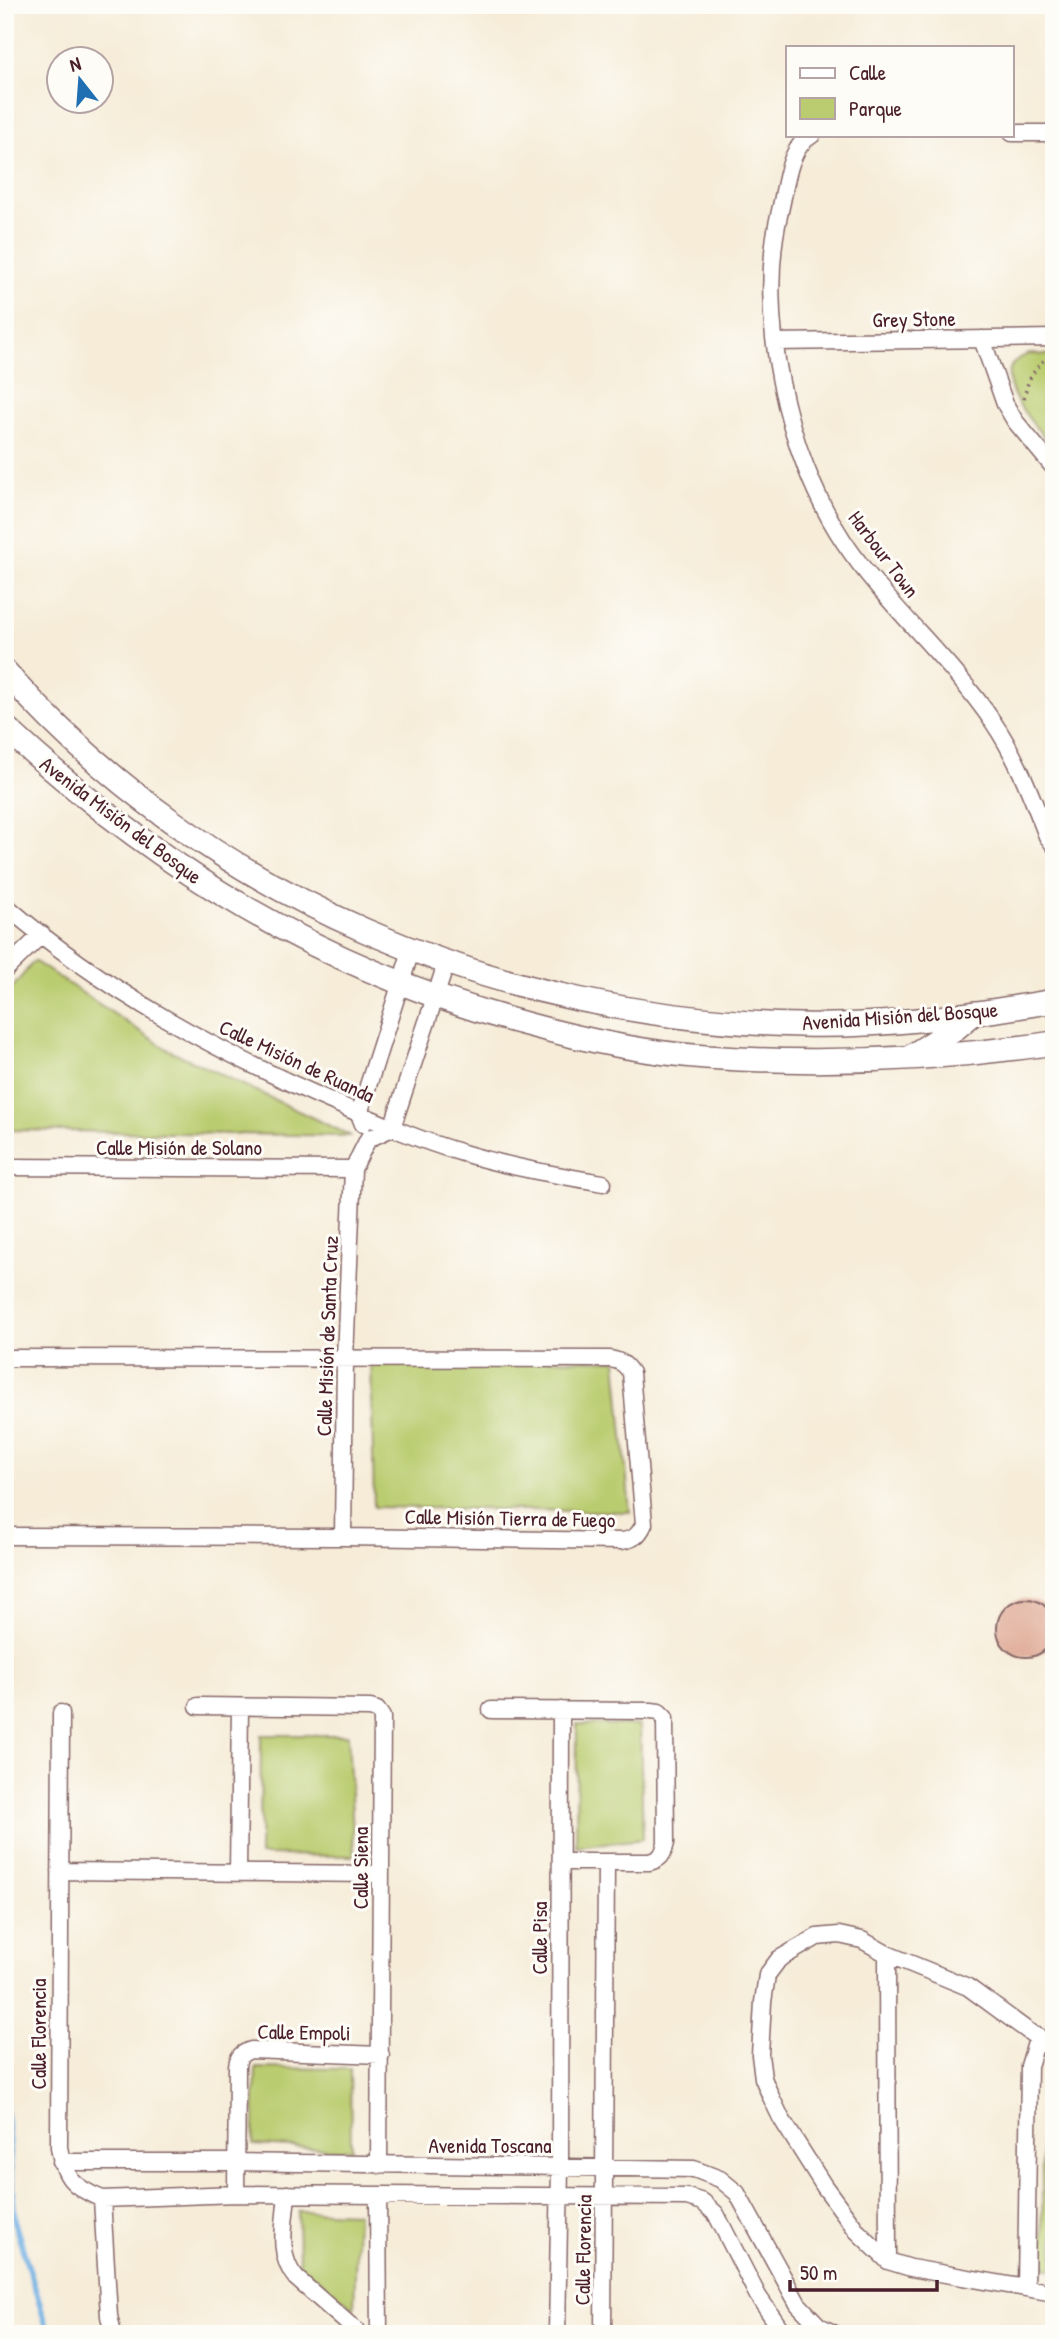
<svg xmlns="http://www.w3.org/2000/svg" width="1059" height="2339" font-family="'Patrick Hand',sans-serif">
  <style>
    .green { fill: #bacc6f; stroke: #82764d; stroke-width: 2 }
    .lines { fill: none; stroke-linecap: round; stroke-linejoin: round }
    .stream { stroke: #6fb0e3; stroke-width: 6 }
    .building { fill: #dfa994 }
    .minor-casing { stroke: #866768; stroke-width: 19 }
    .secondary-casing { stroke: #866768; stroke-width: 26 }
    .path { stroke: #866768; stroke-width: 3.5; stroke-dasharray: 2 5; stroke-linecap: butt }
    .minor { stroke: #fff; stroke-width: 16 }
    .secondary { stroke: #fff; stroke-width: 23 }
    .labels { text-anchor: middle; dominant-baseline: central; stroke-width: 6; stroke-linejoin: round; paint-order: stroke }
    .street-label { font-size: 21px; fill: #4a1f2b; stroke: #fdfcf7 }
  </style>
  <rect width="100%" height="100%" fill="#fdfcf7"/>
  <filter id="ink" filterUnits="userSpaceOnUse"><feTurbulence type="fractalNoise" baseFrequency=".0143" numOctaves="2"/><feDisplacementMap in="SourceGraphic" scale="14" xChannelSelector="R" yChannelSelector="G"/><feConvolveMatrix kernelMatrix="1 2 1 2 8 2 1 2 1" color-interpolation-filters="sRGB"/></filter>
  <filter id="wash" filterUnits="userSpaceOnUse"><feTurbulence type="fractalNoise" baseFrequency=".00686" numOctaves="4" result="noise"/><feDisplacementMap in="SourceGraphic" scale="28" xChannelSelector="R" yChannelSelector="G"/><feGaussianBlur stdDeviation="1.57" result="paint"/><feColorMatrix in="noise" values="0 0 0 0 0 0 0 0 0 0 0 0 0 0 0 0 0 1.4 0 .05"/><feComposite in="paint" operator="in"/></filter>
  <g filter="url(#wash)">
    <rect width="100%" height="100%" fill="#f6ecd8"/>
    <path class="green" d="M1030,354L1054,355V448C1036,428 978,368 1030,354Z
      M34,961L167,1049L351,1136L5,1130V997Z
      M371,1358L616,1360L630,1512L374,1507Z
      M577,1724L640,1725L643,1839L576,1846Z
      M261,1735H348L354,1856L260,1855Z
      M256,2068L350,2069L351,2150L253,2145Z
      M1053,2085L1054,2086V2269L1047,2268L1043,2258L1041,2090Z
      M298,2211L357,2213L354,2308L299,2264Z"/>
    <g class="lines">
      <path class="stream" d="M5,2103L15,2224L49,2334"/>
    </g>
    <g id="blocks">
      <path class="building" d="M997 1628a29 29 0 1 1 58 0a29 29 0 1 1-58 0Z"/>
    </g>
  </g>
  <g filter="url(#ink)">
    <use href="#blocks" fill-opacity="0" stroke="#866768" stroke-width="2"/>
    <g class="lines">
      <defs>
        <path id="minor" d="M1012,133H1054
          M812,135C788,147 786,187 780,211C755,312 786,455 844,542C887,606 949,657 993,722C1017,757 1032,797 1047,836L1054,845
          M982,339L1005,404L1015,421L1054,468
          M775,342L1054,338
          M5,905C104,991 221,1054 340,1105C380,1123 421,1141 463,1153C509,1167 556,1175 603,1183
          M5,970L42,934
          M363,1124L359,1114L411,951
          M5,1167L353,1169
          M5,1358L610,1359C621,1361 625,1364 631,1373L644,1524C639,1535 634,1539 622,1541L343,1537L5,1536
          M343,1537L345,1358L353,1169L368,1139L392,1128L446,964
          M198,1706L370,1708L377,1710L382,1717L379,2165
          M491,1710L651,1711L659,1712L665,1718L666,1843C663,1855 661,1859 649,1862H561
          M61,1713L59,2147C64,2178 73,2187 102,2199L109,2316L113,2334
          M60,1871L381,1874
          M238,1873L240,1707
          M887,1954L888,2261
          M1054,2050L968,1987L887,1954L862,1940L839,1935L817,1937L779,1959L767,1975L763,2002L760,2055L763,2078L771,2097L781,2118L824,2186L858,2232L888,2261L911,2268L1054,2293
          M61,2162H237L694,2169L720,2179L737,2193L798,2304L819,2326L835,2334
          M236,2194L237,2066C238,2056 242,2053 251,2050L381,2055
          M287,2194C285,2223 276,2255 296,2278L360,2334
          M378,2195L379,2334
          M102,2199L236,2194L687,2197L703,2202L716,2214L758,2296L784,2334
          M1026,2288L1029,2066L1038,2036
          M557,2334L560,2167L561,1710
          M603,2334L606,1862"/>
        <path id="secondary" d="M5,671C204,897 503,1020 801,1025C885,1027 971,1015 1054,1001
          M5,727C158,869 323,970 526,1024C584,1040 645,1053 706,1057C822,1065 939,1060 1054,1043
          M910,1057L956,1028L974,1013"/>
      </defs>
      <use href="#minor" class="minor-casing"/>
      <use href="#secondary" class="secondary-casing"/>
      <path class="path" d="M1024,399C1027,380 1034,368 1049,356"/>
      <use href="#minor" class="minor"/>
      <use href="#secondary" class="secondary"/>
    </g>
  </g>
  <g class="labels">
    <g class="street-label">
      <text transform="translate(914 319) rotate(-1)">Grey Stone</text>
      <text transform="translate(884 554) rotate(53)">Harbour Town</text>
      <text transform="translate(121 820) rotate(37)">Avenida Misión del Bosque</text>
      <text transform="translate(900 1016) rotate(-4)">Avenida Misión del Bosque</text>
      <text transform="translate(297 1061) rotate(25)">Calle Misión de Ruanda</text>
      <text x="179" y="1147">Calle Misión de Solano</text>
      <text transform="translate(327 1336) rotate(-88)">Calle Misión de Santa Cruz</text>
      <text transform="translate(510 1518) rotate(1)">Calle Misión Tierra de Fuego</text>
      <text transform="translate(360 1868) rotate(-90)">Calle Siena</text>
      <text transform="translate(539 1938) rotate(-90)">Calle Pisa</text>
      <text transform="translate(304 2032) rotate(1)">Calle Empoli</text>
      <text transform="translate(38 2034) rotate(-90)">Calle Florencia</text>
      <text x="490" y="2145">Avenida Toscana</text>
      <text transform="translate(583 2250) rotate(-89)">Calle Florencia</text>
    </g>
  </g>
  <rect width="1059" height="2339" fill="none" stroke="#fdfcf7" stroke-width="28"/>
  <rect x="786" y="46" width="228" height="91" fill="#fdfcf7" stroke="#b5a4a5" stroke-width="2"/>
  <rect x="800" y="68" width="35" height="10" fill="#ffffff" stroke="#b5a4a5" stroke-width="2"/>
  <text x="849" y="80" font-size="21" fill="#4a1f2b">Calle</text>
  <rect x="800" y="98" width="35" height="21" fill="#bacc6f" stroke="#b5a4a5" stroke-width="2"/>
  <text x="849" y="116" font-size="21" fill="#4a1f2b">Parque</text>
  <g transform="translate(80 80) rotate(343)"><circle r="33" fill="#fdfcf7" stroke="#b5a4a5" stroke-width="2"/>
  <path d="M0-5L12 26L0 18L-12 26Z" fill="#1f6fb2"/>
  <text y="-10" font-size="19" font-weight="bold" text-anchor="middle" fill="#4a1f2b">N</text>
  </g>
  <path d="M790 2280v10h147v-10" fill="none" stroke="#4a1f2b" stroke-width="3.5"/>
  <text x="800" y="2280" font-size="21" fill="#4a1f2b" stroke="#fdfcf7" stroke-width="5" paint-order="stroke">50 m</text>
</svg>
